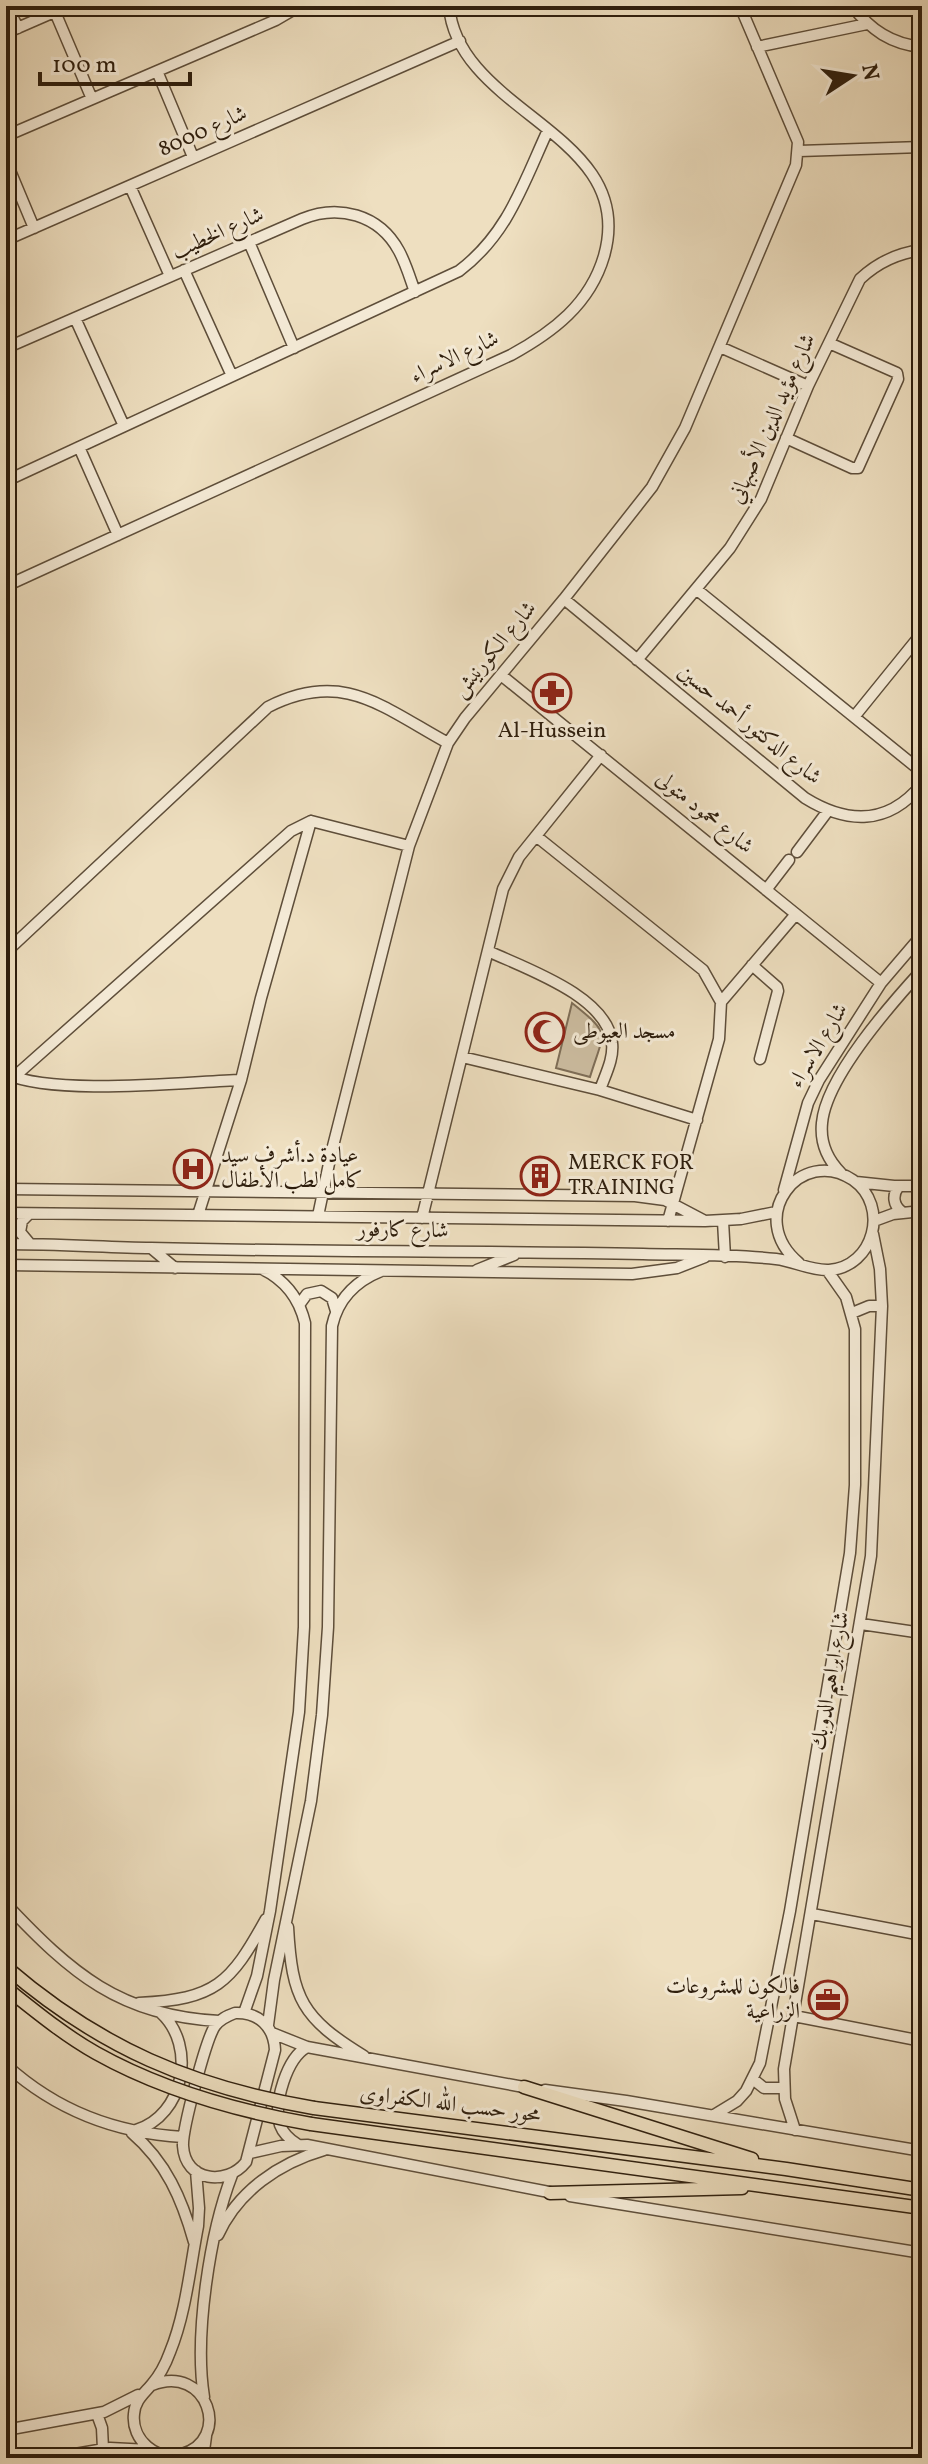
<svg xmlns="http://www.w3.org/2000/svg" width="928" height="2464" font-family="Vollkorn,Amiri,serif">
  <style>
    .green { fill: #cdbea2; stroke: #7e6e58; stroke-width: 2 }
    .lines { fill: none; stroke-linecap: round; stroke-linejoin: round }
    .minor-casing { stroke: #5e4e3a; stroke-width: 13 }
    .major-casing { stroke: #2e1e0d; stroke-width: 15 }
    .minor { stroke: #f4ead6; stroke-width: 10 }
    .major { stroke: #eedfc0; stroke-width: 12 }
    .major-bridge-casing { stroke: #2e1e0d; stroke-width: 15; stroke-linecap: butt }
    .major-bridge { stroke: #eedfc0; stroke-width: 12 }
    .labels { text-anchor: middle; dominant-baseline: central; stroke-width: 6; stroke-linejoin: round; paint-order: stroke }
    .street-label { font-size: 22px; fill: #2e1e0d; stroke: #f4ead6 }
    .poi-label { font-size: 22px; fill: #2e1e0d; stroke: #f4ead6; text-anchor: start }
  </style>
  <rect width="100%" height="100%" fill="#eedfc0"/>
  <filter id="stains"><feTurbulence type="fractalNoise" baseFrequency=".0025" numOctaves="4"/><feColorMatrix values="0 0 0 0 .2 0 0 0 0 .09 0 0 0 0 .02 0 0 0 .5 -.17"/></filter>
  <radialGradient id="worn" r=".72"><stop offset=".6" stop-color="#630" stop-opacity="0"/><stop offset="1" stop-color="#630" stop-opacity=".3"/></radialGradient>
  <path class="green" d="M572,1003C612,1035 604,1031 590,1077L556,1068Z"/>
  <g class="lines">
    <defs>
      <path id="minor" d="M7,6L18,28
        M852,6C871,30 891,44 922,47
        M55,12L92,99
        M6,33L68,6
        M757,47L867,24
        M157,71L193,157
        M6,136L276,20L300,6
        M799,151L922,147
        M6,161L34,228
        M130,186L170,276
        M6,240L460,41
        M249,242L294,348
        M184,270L232,376
        M75,318L124,426
        M720,347L808,386
        M6,348L302,219C338,204 379,214 399,251C406,264 410,278 415,292
        M786,438L852,468H858L898,379L897,373L829,343
        M79,447L118,535
        M6,481L459,271C508,234 523,184 548,130
        M6,586L511,355C553,332 590,304 604,256C639,133 458,114 449,6
        M696,589L922,772
        M564,599L805,798C847,824 888,826 922,784
        M637,660L730,548L761,499L808,386L860,279C878,262 897,253 922,250
        M501,675L881,983
        M854,717L922,633
        M536,836L703,970L721,1002L719,1039L668,1221
        M797,852L827,812
        M766,890L789,860
        M488,951C524,968 608,996 612,1043C614,1059 605,1075 600,1090
        M6,952L268,707C343,669 382,707 448,743
        M752,965L777,987L778,991L760,1059
        M721,1002L796,914
        M462,1057L600,1090L697,1120
        M6,1074C56,1096 183,1082 241,1080
        M14,1077L291,831L311,821L409,846
        M841,1173C828,1160 820,1143 822,1123C826,1077 891,1004 922,970
        M856,1182L894,1186H922
        M899,1186C892,1195 893,1205 902,1212
        M6,1189L635,1196L665,1200L703,1220
        M784,1190L808,1103L819,1080L881,983L922,935
        M6,1213L705,1221L741,1219L776,1212
        M29,1214L22,1221L20,1232L30,1244
        M198,1215L241,1080L261,998L311,821
        M318,1216L331,1154L409,846L448,743L465,718L564,599L652,487L685,428L796,165L798,142L740,6
        M422,1218L503,889L519,857L601,755
        M723,1221L725,1257
        M874,1221L893,1214L922,1211
        M6,1244C55,1244 103,1247 151,1248C315,1252 479,1251 643,1254C686,1255 732,1254 776,1259C794,1261 811,1271 829,1270C874,1267 890,1206 853,1180C801,1145 744,1217 799,1263
        M151,1248L175,1268
        M6,1265L632,1274L677,1268L705,1257
        M477,1270L514,1255
        M299,1305L307,1294L321,1291L332,1298L336,1311
        M852,1313L869,1306H882
        M861,1624L922,1633
        M6,1904C71,1973 120,2016 219,2021
        M812,1914L922,1935
        M288,1927C292,1999 302,2018 364,2056
        M918,1934L922,1915
        M139,2003C216,1999 230,1984 266,1919
        M235,2013C259,2012 274,2027 275,2050L246,2162C227,2186 185,2182 183,2146C182,2130 206,2039 215,2026C220,2019 227,2016 235,2013Z
        M244,2013L257,1976L270,1911L299,1712L304,1627L305,1323C299,1298 285,1280 262,1269
        M794,2016L922,2041
        M268,2025L274,1980L311,1801L322,1715L328,1627L332,1326C338,1299 356,1281 381,1271
        M272,2033L307,2047L529,2088
        M6,2065C57,2111 115,2133 183,2137
        M754,2080L764,2088H784
        M545,2090L626,2101L922,2151
        M714,2115L737,2101L746,2091L760,2063L790,1911L850,1553L855,1485V1329L846,1297L827,1270
        M136,2130C184,2116 197,2046 161,2013
        M795,2130L785,2099L784,2069L871,1556L882,1306L880,1269L873,1234
        M132,2133C166,2162 182,2199 194,2242
        M297,2144C289,2139 283,2133 280,2125C273,2103 287,2058 307,2047
        M250,2153L281,2146L307,2145L554,2193
        M570,2196L922,2253
        M218,2235C238,2191 279,2163 324,2150
        M152,2385C208,2363 232,2440 182,2454C157,2462 131,2440 134,2414C135,2400 144,2394 152,2384C160,2375 166,2363 170,2352C186,2313 190,2267 198,2226L199,2208L196,2171
        M204,2397C194,2335 210,2232 232,2175
        M97,2414L102,2428L103,2449
        M6,2430L104,2412L138,2395
        M52,2458L110,2448L149,2450
        M203,2458L206,2436"/>
      <path id="major" d="M524,2087L752,2159
        M314,2108L786,2169L922,2190
        M311,2124L922,2208
        M550,2193L742,2188"/>
    </defs>
    <use href="#minor" class="minor-casing"/>
    <use href="#major" class="major-casing"/>
    <use href="#minor" class="minor"/>
    <use href="#major" class="major"/>
    <defs>
      <path id="major-bridge" d="M6,1967C100,2048 192,2087 314,2108
        M6,1988C35,2011 64,2035 96,2053C162,2090 237,2111 311,2124"/>
    </defs>
    <use href="#major-bridge" class="major-bridge-casing"/>
    <use href="#major-bridge" class="major-bridge"/>
  </g>
  <defs>
    <symbol id="pharmacy-ring" viewBox="-11 -11 22 22"><circle r="9.5" fill="#f4ead6" stroke="#8f2418" stroke-width="1.5"/><path d="M-2-6h4v4h4v4h-4v4h-4v-4h-4v-4h4Z" fill="#8f2418"/></symbol>
    <symbol id="mosque-ring" viewBox="-11 -11 22 22"><circle r="9.5" fill="#f4ead6" stroke="#8f2418" stroke-width="1.5"/><path d="M3.5-4.9A6 6 0 1 0 3.5 4.9A5 5 0 1 1 3.5-4.9Z" fill="#8f2418"/></symbol>
    <symbol id="hospital-ring" viewBox="-11 -11 22 22"><circle r="9.5" fill="#f4ead6" stroke="#8f2418" stroke-width="1.5"/><path d="M-5-5h3v3.5h4V-5h3V5h-3V1.5h-4V5h-3Z" fill="#8f2418"/></symbol>
    <symbol id="building-ring" viewBox="-11 -11 22 22"><circle r="9.5" fill="#f4ead6" stroke="#8f2418" stroke-width="1.5"/><path d="M-4-6H4V6H1V3H-1V6H-4ZM-2.5-4.3h1.7v1.8h-1.7ZM.8-4.3h1.7v1.8H.8ZM-2.5-1h1.7V.8h-1.7ZM.8-1h1.7V.8H.8Z" fill="#8f2418"/></symbol>
    <symbol id="office-ring" viewBox="-11 -11 22 22"><circle r="9.5" fill="#f4ead6" stroke="#8f2418" stroke-width="1.5"/><path d="M-6-3h4V-5.5h4V-3h4V5H-6ZM-1-4.5V-3h2v-1.5ZM-6 0V1H6V0Z" fill="#8f2418"/></symbol>
  </defs>
  <g fill-rule="evenodd">
    <use href="#pharmacy-ring" x="530" y="671" width="44" height="44"/>
    <use href="#mosque-ring" x="523" y="1010" width="44" height="44"/>
    <use href="#hospital-ring" x="171" y="1147" width="44" height="44"/>
    <use href="#building-ring" x="518" y="1154" width="44" height="44"/>
    <use href="#office-ring" x="806" y="1978" width="44" height="44"/>
  </g>
  <g class="labels">
    <g class="street-label">
      <text transform="translate(203 132) rotate(-24)">شارع 8000</text>
      <text transform="translate(218 234) rotate(-24)">شارع الخطيب</text>
      <text transform="translate(455 358) rotate(-25)">شارع الاسراء</text>
      <text transform="translate(773 419) rotate(-66)">شارع مؤيد الدين الأصبهاني</text>
      <text transform="translate(495 650) rotate(-50)">شارع الكورنيش</text>
      <text transform="translate(749 725) rotate(39)">شارع الدكتور أحمد حسين</text>
      <text transform="translate(704 813) rotate(39)">شارع محمود متولى</text>
      <text transform="translate(819 1046) rotate(-59)">شارع الاسراء</text>
      <text transform="translate(403 1231) rotate(1)">شارع كارفور</text>
      <text transform="translate(831 1681) rotate(-80)">شارع ابراهيم الدوبك</text>
      <text transform="translate(450 2105) rotate(7)">محور حسب الله الكفراوى</text>
    </g>
    <g class="poi-label">
      <text x="552" y="731" text-anchor="middle">Al-Hussein</text>
      <text x="573" y="1032">مسجد العيوطى</text>
      <text x="221" y="1156">عيادة د.أشرف سيد<tspan x="221" dy="25">كامل لطب الأطفال</tspan></text>
      <text x="568" y="1163">MERCK FOR<tspan x="568" dy="25">TRAINING</tspan></text>
      <text x="800" y="1987" text-anchor="end">فالكون للمشروعات<tspan x="800" dy="25">الزراعية</tspan></text>
    </g>
  </g>
  <rect width="928" height="2464" fill="none" stroke="#eedfc0" stroke-width="32"/>
  <rect x="8" y="8" width="912" height="2448" fill="none" stroke="#2e1e0d" stroke-width="4"/>
  <rect x="16" y="16" width="896" height="2432" fill="none" stroke="#2e1e0d" stroke-width="2"/>
  <g transform="translate(852 76) rotate(78)" stroke="#f4ead6" stroke-width="6" paint-order="stroke">
  <path d="M0-6L14 30L0 20L-14 30Z" fill="#2e1e0d"/>
  <text y="-12" font-size="22" font-weight="bold" text-anchor="middle" fill="#2e1e0d">N</text>
  </g>
  <path d="M40 72v12h150v-12" fill="none" stroke="#2e1e0d" stroke-width="4"/>
  <text x="52" y="72" font-size="24" fill="#2e1e0d" stroke="#f4ead6" stroke-width="6" paint-order="stroke">100 m</text>
  <rect width="100%" height="100%" filter="url(#stains)"/>
  <rect width="100%" height="100%" fill="url(#worn)"/>
</svg>
